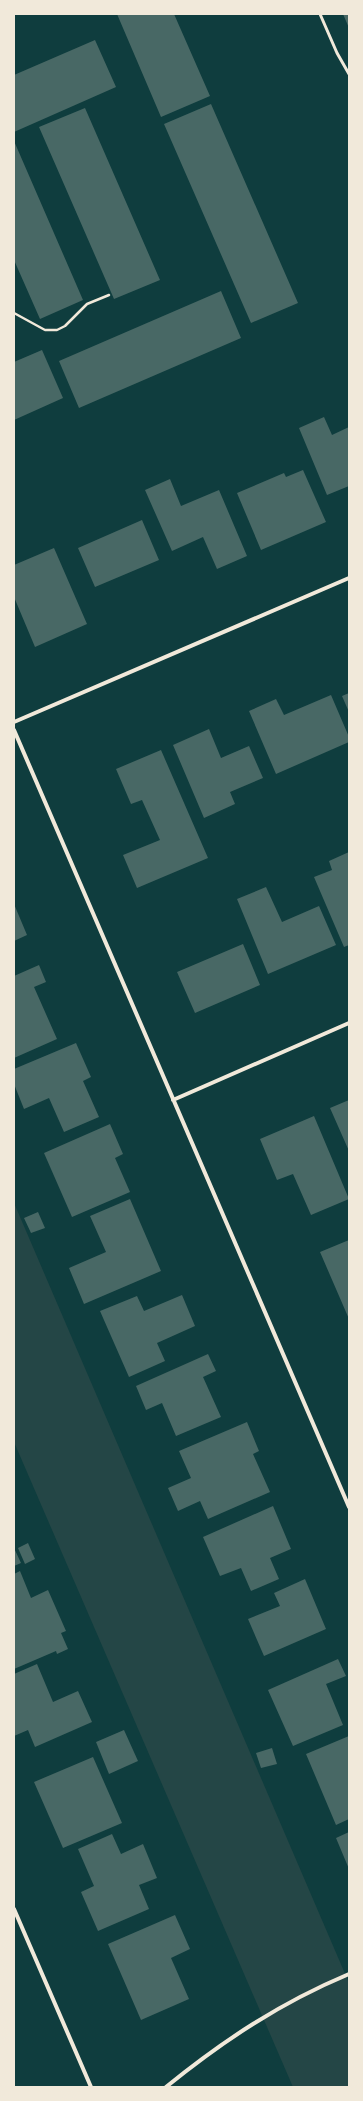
<svg xmlns="http://www.w3.org/2000/svg" width="363" height="2101" font-family="Cabin,sans-serif">
  <style>
    .green { fill: #244646 }
    .building { fill: #486865 }
    .lines { fill: none; stroke-linecap: round; stroke-linejoin: round }
    .path { stroke: #f1e9da; stroke-width: 2.5 }
    .service { stroke: #f1e9da; stroke-width: 3 }
    .minor { stroke: #f1e9da; stroke-width: 4 }
  </style>
  <rect width="100%" height="100%" fill="#0f3d3e"/>
  <path class="green" d="M14,1203L349,1983V2087H293L14,1442Z"/>
  <path class="building" d="M117,14H174L210,96L161,117Z
    M343,14H349V28Z
    M95,40L116,87L14,132V75Z
    M211,104L298,303L251,323L164,124Z
    M85,108L160,280L114,299L39,127Z
    M14,141L83,300L40,319L14,260Z
    M221,291L241,338L79,408L59,361Z
    M42,350L63,398L14,420V362Z
    M324,417L332,435L349,427V486L327,495L299,428Z
    M303,470L326,522L261,550L237,493L284,473L286,477Z
    M170,479L181,506L219,490L247,556L217,569L203,537L172,551L145,490Z
    M142,520L159,560L95,587L78,548Z
    M54,548L87,624L35,647L14,597V565Z
    M349,693V712L342,696Z
    M331,695L349,737V742L276,774L249,711L276,699L284,715Z
    M209,729L221,758L249,746L263,778L230,792L235,804L204,818L173,745Z
    M161,750L208,858L137,888L123,855L160,840L142,800L131,804L116,769Z
    M349,852V945L344,947L314,877L332,870L329,861Z
    M266,887L282,922L319,906L336,945L268,974L237,899Z
    M14,904L27,935L14,941Z
    M243,944L260,985L195,1013L177,972Z
    M39,965L46,982L34,987L57,1039L14,1058V976Z
    M76,1043L91,1077L83,1081L99,1117L64,1132L49,1098L24,1109L14,1084V1069Z
    M349,1100V1151L330,1108Z
    M314,1116L349,1199L311,1215L293,1174L277,1180L260,1139Z
    M110,1124L123,1154L115,1158L130,1192L72,1217L44,1153Z
    M130,1199L161,1271L84,1304L69,1268L106,1252L90,1216Z
    M38,1212L45,1228L31,1233L24,1218Z
    M349,1240V1319L320,1252Z
    M182,1295L195,1326L157,1343L165,1361L129,1377L100,1311L137,1296L144,1311Z
    M208,1354L216,1371L203,1377L221,1417L176,1436L162,1403L146,1410L136,1386Z
    M247,1422L259,1451L253,1454L270,1492L208,1519L200,1501L178,1511L168,1488L191,1478L179,1451Z
    M273,1506L291,1549L270,1558L279,1579L251,1591L241,1568L220,1576L203,1537Z
    M28,1543L35,1559L25,1564L18,1548Z
    M14,1548L21,1563L14,1566Z
    M20,1571L31,1598L48,1590L66,1631L61,1633L68,1649L57,1654L56,1651L14,1669V1574Z
    M305,1579L326,1629L264,1656L248,1619L280,1606L274,1593Z
    M338,1659L346,1676L326,1684L343,1725L293,1746L268,1690Z
    M37,1664L53,1702L78,1691L92,1722L35,1747L28,1730L14,1736V1674Z
    M124,1730L138,1761L109,1774L96,1742Z
    M349,1736V1819L336,1825L306,1754Z
    M272,1748L277,1764L261,1768L256,1753Z
    M93,1757L122,1823L63,1848L34,1782Z
    M349,1832V1869L336,1838Z
    M112,1834L121,1854L143,1844L157,1878L139,1885L149,1909L98,1931L81,1892L94,1886L78,1849Z
    M175,1915L190,1949L171,1958L189,1999L141,2020L108,1944Z"/>
  <g class="lines">
    <path class="path" d="M14,313L45,330H57L65,326L87,304L109,295"/>
    <path class="service" d="M320,14L337,53L349,74"/>
    <path class="minor" d="M14,722L349,578
      M14,730L349,1507
      M173,1100L349,1023
      M14,1909L91,2087
      M166,2087C224,2040 280,2003 349,1974"/>
  </g>
  <rect width="363" height="2101" fill="none" stroke="#f1e9da" stroke-width="30"/>
</svg>
